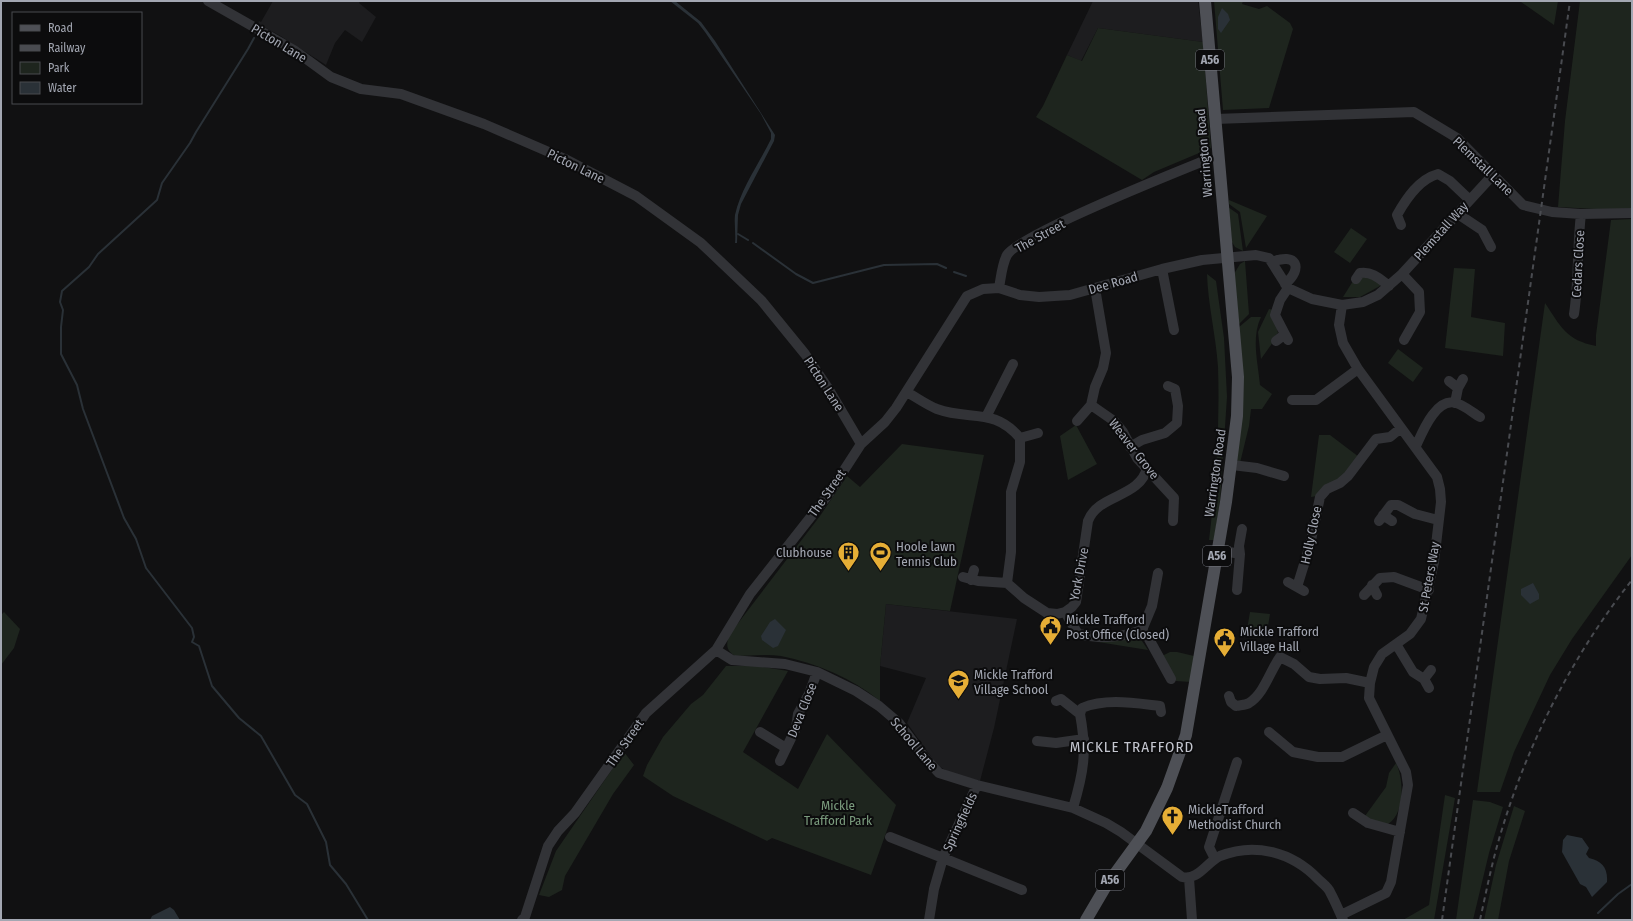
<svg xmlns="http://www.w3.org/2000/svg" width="1633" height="921" font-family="'Fira Sans Condensed',sans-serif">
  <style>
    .built { fill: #1d1d1f }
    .green { fill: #1e251e }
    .water { fill: #2a3137 }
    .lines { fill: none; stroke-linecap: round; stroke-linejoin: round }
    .stream { stroke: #2a3137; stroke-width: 2 }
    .minor { stroke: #323337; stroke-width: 10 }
    .major { stroke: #4e5056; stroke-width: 12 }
    .rail { stroke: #494b50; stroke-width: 2; stroke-dasharray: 5 4; stroke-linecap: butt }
    .labels { text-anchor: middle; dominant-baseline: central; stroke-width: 4; stroke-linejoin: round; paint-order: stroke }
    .shield { fill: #0c0c0d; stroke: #767880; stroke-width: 1 }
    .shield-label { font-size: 12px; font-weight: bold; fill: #a3a7b2 }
    .street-label { font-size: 13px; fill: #a3a7b2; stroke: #0c0c0d }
    .poi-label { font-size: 13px; fill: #a3a7b2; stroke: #0c0c0d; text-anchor: start }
    .park-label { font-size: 13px; fill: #7b9c7e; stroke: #0c0c0d }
    .quarter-label { font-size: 15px; letter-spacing: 1px; fill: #c4c6cf; stroke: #0c0c0d }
  </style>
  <rect width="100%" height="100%" fill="#111112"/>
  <path class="built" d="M273,1H360L359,3L376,17L362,42L345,30L335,43L326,65L279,35L258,24L259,21L261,22Z
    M1093,1H1198L1203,42L1098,28L1081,61L1067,55Z
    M886,604L1017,619L994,728L980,781L950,773L937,765L907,723L926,678L880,666Z"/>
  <path class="green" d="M1214,1H1243L1242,4L1259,9L1267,6L1290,23L1293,29L1269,108L1223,110Z
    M1519,1H1558L1554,25L1521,2Z
    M1580,1H1632V208L1615,210L1558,207L1565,121Z
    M1098,28L1203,42L1211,148L1154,172L1142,180L1036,117L1043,106L1067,55L1082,61Z
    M1229,200L1267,216L1246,248L1240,212L1229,204Z
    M1228,207L1238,214L1243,251L1235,247L1232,242Z
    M1632,219V555L1572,639L1550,675L1514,752L1500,792H1477L1545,303C1561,327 1566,340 1596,346V335L1611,220Z
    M1351,228L1367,239L1350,263L1334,252Z
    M1245,261L1249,314L1239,324L1234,274L1240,264Z
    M1454,268L1475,269L1471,317L1505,323L1503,356L1445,348Z
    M1207,274L1216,281L1224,338L1227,397L1220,501L1214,540H1209C1216,483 1220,425 1218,367C1216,336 1208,305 1207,274Z
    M1366,275L1380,282V286L1360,297H1343L1353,281Z
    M1269,309L1273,310L1278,333L1272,339L1273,342L1261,359L1258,332Z
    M1251,317H1261C1251,338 1258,363 1260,385L1272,394L1262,409H1251L1249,426L1240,463L1237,460L1239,327Z
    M1398,349L1423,368L1413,382L1388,363Z
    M1076,425L1097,464L1068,480L1060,436Z
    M1319,435H1330L1359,457C1348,470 1328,496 1311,497Z
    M902,444L984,455L950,611L886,604L880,666V701C852,678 816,663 781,656C766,654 750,656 735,656C726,650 726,645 729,635L820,516L847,476L860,487Z
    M4,612L20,629L14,648L1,665V615Z
    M1250,612L1270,614L1266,638L1246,635Z
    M1138,635L1148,650L1098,642L1125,640Z
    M1170,652H1177L1194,656L1191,682L1176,681L1162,656Z
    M726,666H758L788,671L743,752L798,789L827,734L896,805L871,875L772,838L767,841L673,796L643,776L647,765L663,737L691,704L703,695Z
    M624,752L634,765L613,794L565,876L562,890L549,897L539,895L556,851Z
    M1396,763C1404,779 1405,814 1388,824L1371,821L1365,816L1386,787L1389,773Z
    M1445,795L1455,798L1434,920H1403L1429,905Z
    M1473,800L1490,802L1503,807L1489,853L1473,920H1456Z
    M1514,806L1525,811L1509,861L1498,920H1484L1496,865Z"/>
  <path class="water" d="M670,1H675L701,22L715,41L775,135L774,141L741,204L738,215L737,243H735C736,234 734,224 735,215C741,188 759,164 771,139V133L761,114L705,32L698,23Z
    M1222,8L1228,14L1230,20L1221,33L1218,29V17Z
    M1533,583L1539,594V599L1530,604L1521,595V589Z
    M775,619L786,630L778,646L773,648L762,640L761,636L770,622Z
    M1567,835L1582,838L1589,848L1586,854L1589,858C1602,861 1608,868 1607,882L1592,897L1586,887L1580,884L1562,852L1563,840Z
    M170,907L174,910L180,920H150L152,916Z"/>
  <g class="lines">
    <path class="stream" d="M254,38L248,49L196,132L190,143L162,183L157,200L98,254L89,267L62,291L60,302L63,310L61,327V354L77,385L83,409L124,518L136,539L146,568L192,628L194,637L192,642L199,646L212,686L239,718L261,736L295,795L307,804L326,842L330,865L346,884L368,920
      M738,234L748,240
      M753,243L796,274L813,283L884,265L937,264L946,268
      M954,272L966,276
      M1598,913L1618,894L1632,884"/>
    <path class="minor" d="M208,1L294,50L331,77L361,89L401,94L484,124L565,159L636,196L701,243L761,300L805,354L828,388L861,444
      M1215,119L1414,112L1457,138L1523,205L1552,212L1581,214L1632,213
      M1458,214L1482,230L1491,247
      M1401,225L1397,215C1406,199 1419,179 1438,174L1450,181L1470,200
      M1272,262C1296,252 1304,268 1285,284
      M1162,269L1174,330
      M1402,274L1419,292L1420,312L1404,340
      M1356,279L1360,273C1372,271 1380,279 1389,286
      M999,288C1001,277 1002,264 1007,255C1020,234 1174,173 1206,160
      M1574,314C1579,281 1577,247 1581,214
      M1288,340L1275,315L1280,300L1288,288
      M1276,341L1284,335
      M1449,381L1458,388
      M907,392C917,398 927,405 937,409C970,421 994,407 1020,438V462L1011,492V552L1007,583L1024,598L1047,613L1057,614L1065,612L1072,607L1076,602L1088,521C1098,494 1140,498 1147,468
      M1292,400H1316L1358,369
      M1455,403L1458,388L1463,379
      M1091,405L1114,421L1123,432L1137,458L1174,498L1173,521
      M986,417L1013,364
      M1077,421L1091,405L1095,387L1103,368L1106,353L1095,288
      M1020,438L1038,433
      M1416,446C1422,433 1436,397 1456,403C1464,405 1473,413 1480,417
      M1130,447L1142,440L1165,433L1177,423L1178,406L1175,389L1168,386
      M1232,465L1257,468L1284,476
      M1383,515L1392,521
      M1379,521L1391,505H1398L1415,514L1438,520
      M1219,550L1240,554L1237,590
      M1240,554L1239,546L1242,529
      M963,577L978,581L1007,583
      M971,580L974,570
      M1288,582L1304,591
      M1372,585L1377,595
      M1297,587L1310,545L1320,497L1327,489L1340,483L1348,476L1376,439L1390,437L1401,428
      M1364,595L1380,578L1394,577L1429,590
      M1065,612L1078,634C1101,639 1120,638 1142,630L1152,606L1158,573
      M1142,630L1149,639L1171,679
      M1396,644L1413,672L1424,679L1429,688
      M716,650L732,660L785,664L817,672L856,691L879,706L899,723L925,758L939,773L977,785L1073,808L1106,823L1121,832L1182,877C1198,881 1207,862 1220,856C1255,842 1292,852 1318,879C1322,883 1328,887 1330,892C1335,901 1339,911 1343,920
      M1424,679L1431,670
      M1229,696L1231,702L1236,706C1240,705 1246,705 1249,703C1264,694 1270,671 1280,657L1294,664L1309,677L1320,679L1346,678L1370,683
      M1056,701L1061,699L1080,714C1087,752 1084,771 1073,808
      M1080,714L1082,708C1106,698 1134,703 1160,706L1161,712
      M760,732L786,748
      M1269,732L1293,752L1318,757H1342L1387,735
      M1037,741L1056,743L1084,739
      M780,761L796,728L798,714L809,694L817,672
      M1353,813L1368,823L1400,832
      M890,837L943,858L977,785
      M1215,859L1209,847L1237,762
      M1189,878L1192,920
      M1341,915L1386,893L1391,882L1408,785L1406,772L1369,698L1370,683L1374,667L1382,654L1410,634L1421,619L1434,562L1441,502L1440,489L1437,477L1358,369L1343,343L1339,325L1342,305
      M522,920L525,917L548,846L558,831L575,813L646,713L716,650L750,594L828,495L861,444L885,422L896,408L967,296L983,289L999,288L1020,295L1039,297L1070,295L1162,269L1202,260L1256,255L1269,258L1288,288L1312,299L1342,305L1363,302L1378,295L1402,274L1492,176
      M929,920L934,889L943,858L1022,890"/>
    <path class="major" d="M1086,920L1106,886L1146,831L1167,788L1186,735L1226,502L1237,416L1238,377L1205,1"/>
    <path class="rail" d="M1442,920L1570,1
      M1480,920C1487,888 1493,857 1503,826C1530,738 1575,652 1632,580"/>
  </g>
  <defs>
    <symbol id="building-pin" viewBox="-11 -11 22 30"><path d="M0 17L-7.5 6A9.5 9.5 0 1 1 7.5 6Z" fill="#e6ae36" stroke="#0c0c0d"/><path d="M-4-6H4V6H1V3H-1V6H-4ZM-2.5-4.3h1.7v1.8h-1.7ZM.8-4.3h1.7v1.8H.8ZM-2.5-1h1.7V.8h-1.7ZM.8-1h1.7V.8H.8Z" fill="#111"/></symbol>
    <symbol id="stadium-pin" viewBox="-11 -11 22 30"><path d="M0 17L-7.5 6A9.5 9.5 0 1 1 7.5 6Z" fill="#e6ae36" stroke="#0c0c0d"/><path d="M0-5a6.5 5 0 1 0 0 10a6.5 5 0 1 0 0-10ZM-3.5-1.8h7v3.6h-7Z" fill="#111"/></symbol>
    <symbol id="civic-pin" viewBox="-11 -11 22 30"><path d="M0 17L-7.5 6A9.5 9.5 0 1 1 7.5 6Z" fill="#e6ae36" stroke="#0c0c0d"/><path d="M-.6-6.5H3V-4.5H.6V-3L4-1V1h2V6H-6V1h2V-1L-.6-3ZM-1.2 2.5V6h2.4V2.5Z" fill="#111"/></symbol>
    <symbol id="school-pin" viewBox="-11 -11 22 30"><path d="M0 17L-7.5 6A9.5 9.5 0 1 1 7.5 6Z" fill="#e6ae36" stroke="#0c0c0d"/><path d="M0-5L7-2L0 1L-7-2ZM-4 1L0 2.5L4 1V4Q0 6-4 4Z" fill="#111"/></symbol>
    <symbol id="church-pin" viewBox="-11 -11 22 30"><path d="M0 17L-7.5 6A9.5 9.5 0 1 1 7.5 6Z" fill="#e6ae36" stroke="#0c0c0d"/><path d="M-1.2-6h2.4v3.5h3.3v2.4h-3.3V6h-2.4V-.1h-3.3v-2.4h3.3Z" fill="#111"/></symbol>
  </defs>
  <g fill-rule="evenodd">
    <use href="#building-pin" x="836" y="540" width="25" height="34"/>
    <use href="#stadium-pin" x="868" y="540" width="25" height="34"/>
    <use href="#civic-pin" x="1038" y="614" width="25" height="34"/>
    <use href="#civic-pin" x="1212" y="626" width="25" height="34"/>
    <use href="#school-pin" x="946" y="668" width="25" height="34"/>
    <use href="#church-pin" x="1160" y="804" width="25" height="34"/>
  </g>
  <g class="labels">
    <g class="shield">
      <rect x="1196" y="50" width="28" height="20" rx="3"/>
      <rect x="1203" y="546" width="28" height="20" rx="3"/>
      <rect x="1096" y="870" width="28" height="20" rx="3"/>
    </g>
    <g class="shield-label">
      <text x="1210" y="60">A56</text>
      <text x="1217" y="556">A56</text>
      <text x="1110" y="880">A56</text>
    </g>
    <g class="street-label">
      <text transform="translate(279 43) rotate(31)">Picton Lane</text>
      <text transform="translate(1204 153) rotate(-95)">Warrington Road</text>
      <text transform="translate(576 166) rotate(26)">Picton Lane</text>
      <text transform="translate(1483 166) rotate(44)">Plemstall Lane</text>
      <text transform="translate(1441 231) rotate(-48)">Plemstall Way</text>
      <text transform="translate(1040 236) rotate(-29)">The Street</text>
      <text transform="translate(1578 264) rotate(-87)">Cedars Close</text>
      <text transform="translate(1113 283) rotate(-16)">Dee Road</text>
      <text transform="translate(824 384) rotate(57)">Picton Lane</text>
      <text transform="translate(1134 449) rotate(52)">Weaver Grove</text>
      <text transform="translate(1215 473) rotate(-82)">Warrington Road</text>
      <text transform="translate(827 493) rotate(-55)">The Street</text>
      <text transform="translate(1311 535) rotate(-78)">Holly Close</text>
      <text transform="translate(1079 574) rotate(-79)">York Drive</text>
      <text transform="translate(1429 577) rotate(-80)">St Peters Way</text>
      <text transform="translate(802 710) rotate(-68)">Deva Close</text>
      <text transform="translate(625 743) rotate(-55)">The Street</text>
      <text transform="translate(914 744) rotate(50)">School Lane</text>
      <text transform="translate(960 822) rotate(-65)">Springfields</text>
    </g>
    <g class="poi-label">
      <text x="896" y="546">Hoole lawn<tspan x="896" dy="15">Tennis Club</tspan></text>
      <text x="832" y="552" text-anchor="end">Clubhouse</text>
      <text x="1066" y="619">Mickle Trafford<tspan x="1066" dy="15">Post Office (Closed)</tspan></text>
      <text x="1240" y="631">Mickle Trafford<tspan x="1240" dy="15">Village Hall</tspan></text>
      <text x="974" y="674">Mickle Trafford<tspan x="974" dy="15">Village School</tspan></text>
      <text x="1188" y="809">MickleTrafford<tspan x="1188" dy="15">Methodist Church</tspan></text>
    </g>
    <g class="park-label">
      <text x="838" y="805">Mickle<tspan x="838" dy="15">Trafford Park</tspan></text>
    </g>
    <g class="quarter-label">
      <text x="1132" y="747">MICKLE TRAFFORD</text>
    </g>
  </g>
  <rect width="1633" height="921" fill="none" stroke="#a3a7b2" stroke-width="4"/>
  <rect x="12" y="12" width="130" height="92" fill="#0c0c0d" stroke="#484a4f"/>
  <rect x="20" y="25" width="20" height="6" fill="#4e5056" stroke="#484a4f"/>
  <text x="48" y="32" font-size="12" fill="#a3a7b2">Road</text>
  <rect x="20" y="45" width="20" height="6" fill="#494b50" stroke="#484a4f"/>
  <text x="48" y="52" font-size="12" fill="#a3a7b2">Railway</text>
  <rect x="20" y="62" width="20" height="12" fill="#1e251e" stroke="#484a4f"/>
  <text x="48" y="72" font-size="12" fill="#a3a7b2">Park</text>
  <rect x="20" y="82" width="20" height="12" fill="#2a3137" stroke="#484a4f"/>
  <text x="48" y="92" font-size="12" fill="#a3a7b2">Water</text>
</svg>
